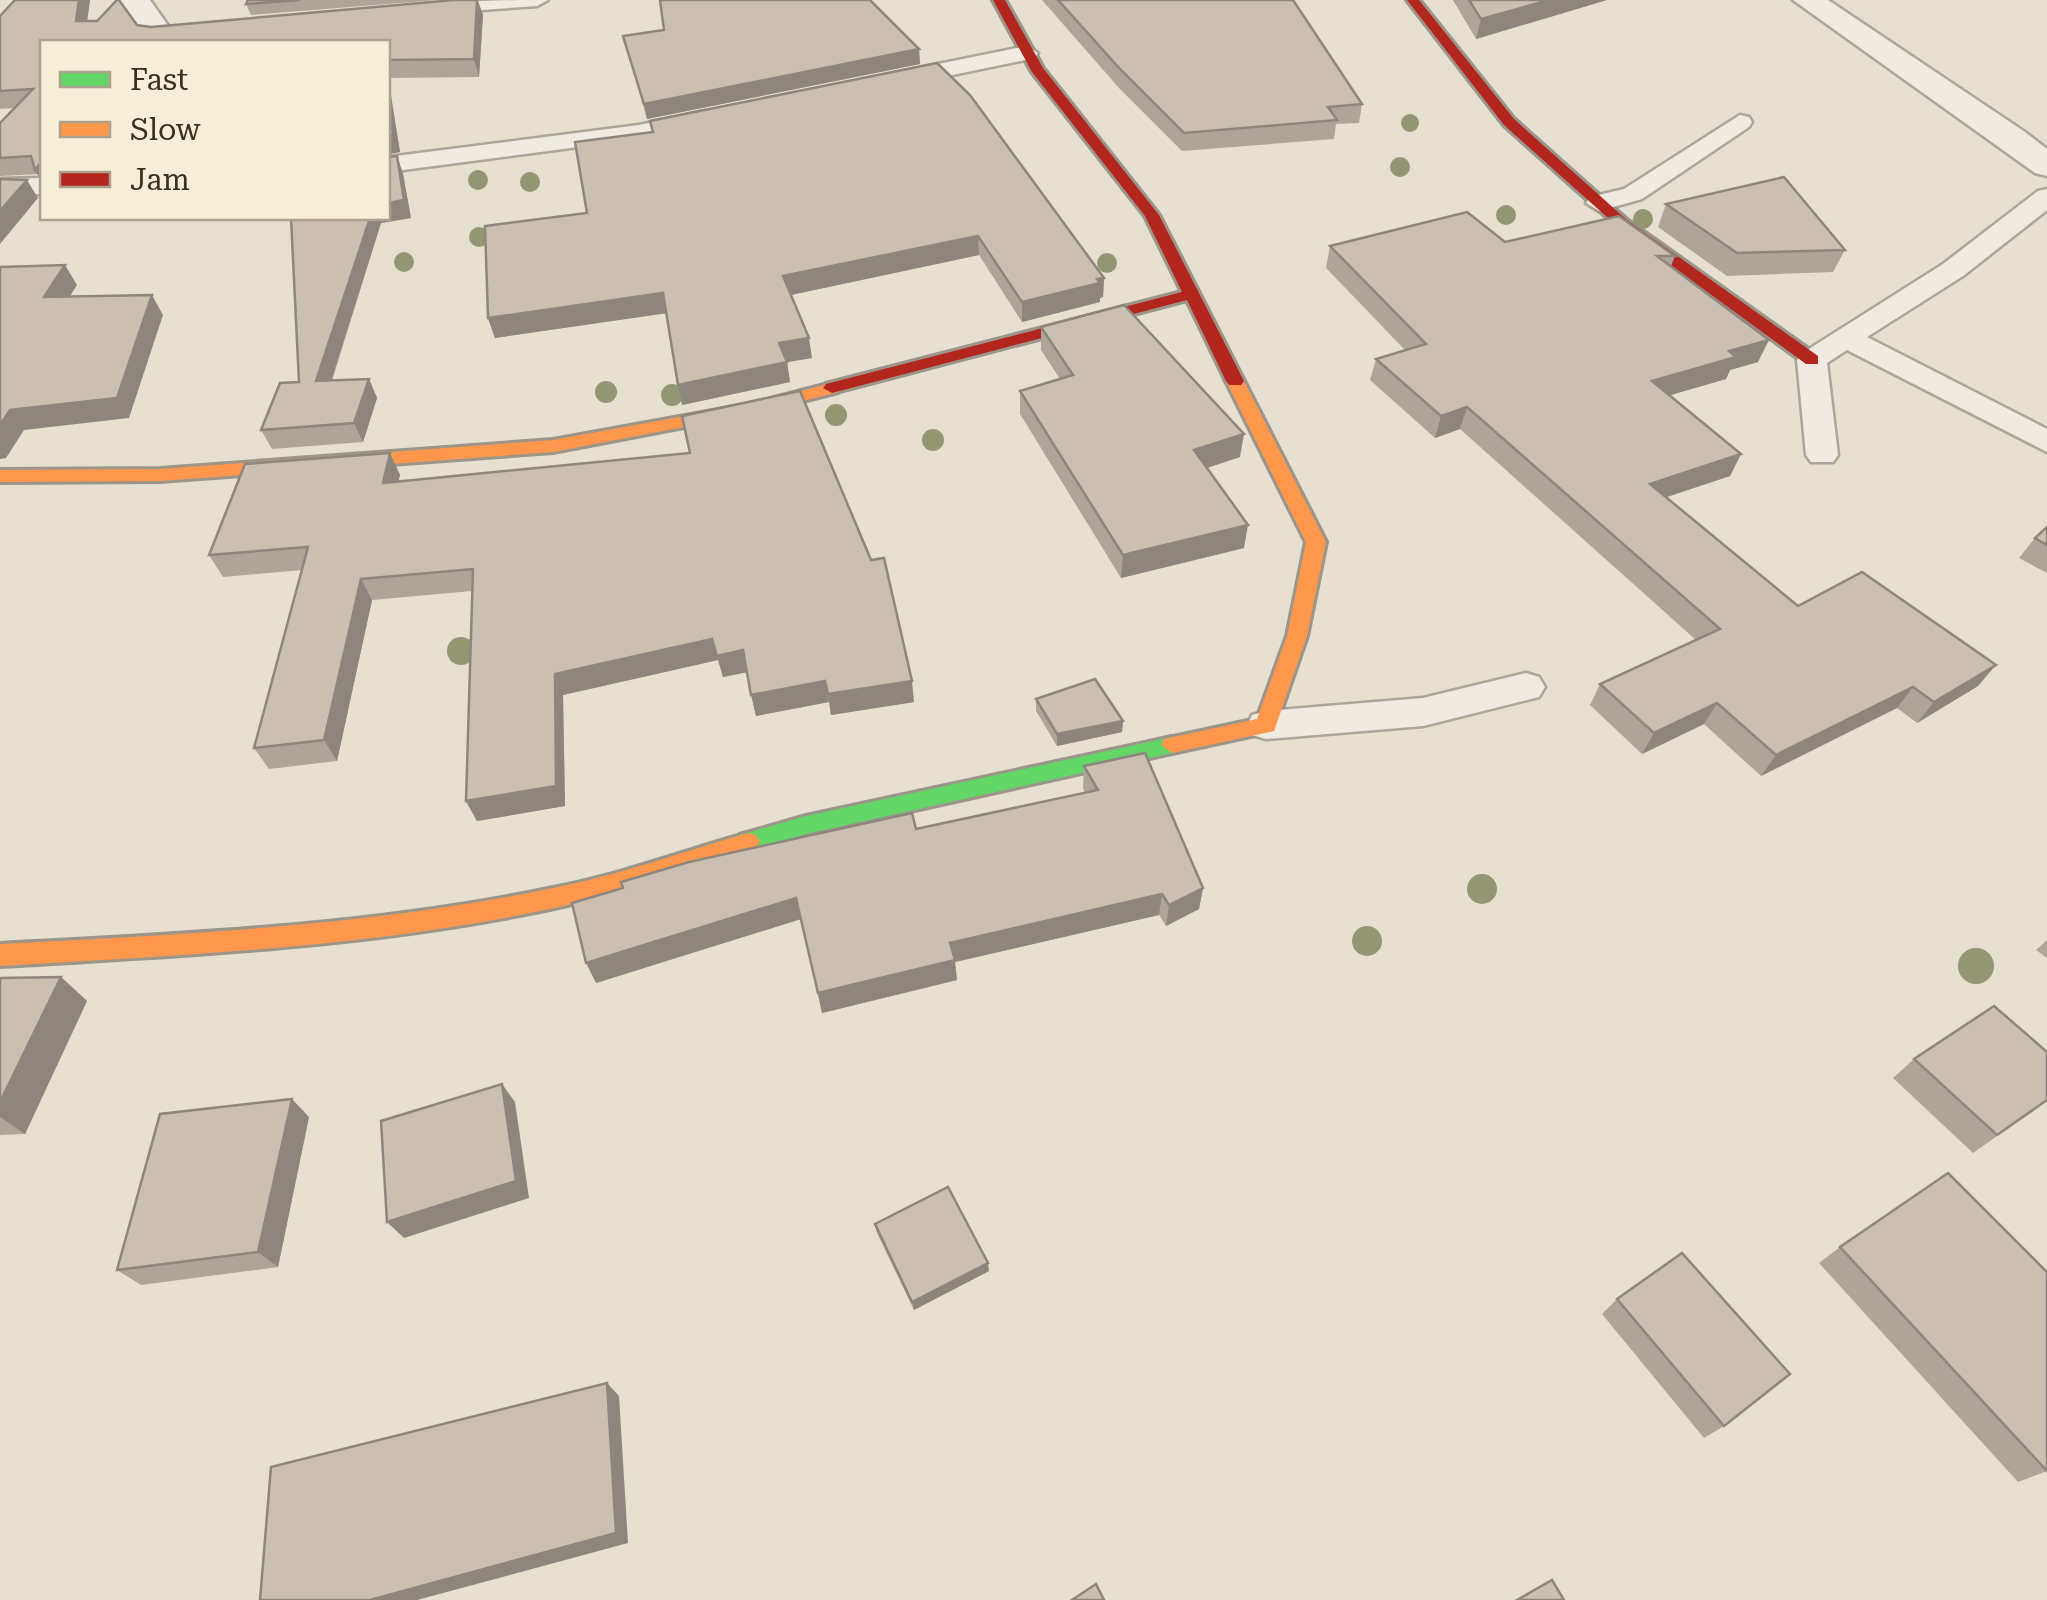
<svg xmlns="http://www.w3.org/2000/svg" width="2047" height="1600" font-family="'Roboto Serif',serif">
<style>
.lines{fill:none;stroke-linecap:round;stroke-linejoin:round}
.lane-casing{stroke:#ada599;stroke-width:5}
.street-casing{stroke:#ada599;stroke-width:5}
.fast-casing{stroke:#9c958a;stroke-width:6}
.slow-casing{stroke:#9c958a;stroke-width:6}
.jam-casing{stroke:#9c958a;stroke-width:6}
.lane{fill:#efebe3;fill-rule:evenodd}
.street{fill:#efebe3;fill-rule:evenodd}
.fast{fill:#63d668;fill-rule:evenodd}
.slow{fill:#ff974d;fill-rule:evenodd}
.jam{fill:#b3261e;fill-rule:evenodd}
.tree{fill:#929673}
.wall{fill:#afa499}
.shaded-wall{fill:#8e867d}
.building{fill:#cbbfb2;stroke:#8e867d;stroke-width:2.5}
</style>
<rect width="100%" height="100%" fill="#e7e0d1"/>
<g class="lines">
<defs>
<g id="lane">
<path d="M548 0 537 6 426 14 415 8C432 0 521 0 548 0Z"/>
<path d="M1027 46 1038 53 1035 58 894 87 882 80 894 73Z"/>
<path d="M705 111 717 118 714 123 639 139 388 172V157L639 125Z"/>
<path d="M1740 115 1749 117 1752 122 1749 127 1642 199 1599 211 1586 203 1590 197 1624 189Z"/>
<path d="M42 178V194L0 195V179Z"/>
<path d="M2047 189V210L1963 276 1867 337 2047 429V452L1847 350 1827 363 1838 455 1833 462H1811L1806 455 1797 360 1801 354 1943 264 2038 191Z"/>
<path d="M1526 673 1539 677 1545 687 1539 697 1423 726 1266 739 1252 735 1247 725 1252 715 1266 711 1423 698Z"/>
</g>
<g id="street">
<path d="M120 0H150L174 34 170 40H148Z"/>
<path d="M1793 0H1828L2025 132 2047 149V176L2035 173Z"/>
</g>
<path id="fast" d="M1172 737 1183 745 1172 753 806 834 748 851 740 849 736 842 740 835 806 816Z"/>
<g id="slow">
<path d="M1235 376 1244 381 1326 542 1307 636 1274 731 1172 753 1161 745 1164 739 1257 719 1287 636 1306 542 1226 381Z"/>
<path d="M832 383 838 384V392L752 414 553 452 160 481 0 482V470L160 469 553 440 751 404Z"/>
<path d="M748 833 756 835 760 842 756 849C692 870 626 892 559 907 376 947 187 955 0 966V944C186 934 375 926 558 887 623 874 685 851 748 833Z"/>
</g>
<g id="jam">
<path d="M993 0H1005L1043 68 1159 215 1244 381 1241 385H1229L1226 381 1187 300 832 393 823 388 826 384 1182 292 1145 216 1032 72Z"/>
<path d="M1407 0H1419L1514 119 1627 220 1818 356V364H1806L1617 226 1504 125Z"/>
</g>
</defs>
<!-- lane casing -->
<use href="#lane" class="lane-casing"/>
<!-- street casing -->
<use href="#street" class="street-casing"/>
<!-- fast casing -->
<use href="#fast" class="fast-casing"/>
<!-- slow casing -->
<use href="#slow" class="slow-casing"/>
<!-- jam casing -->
<use href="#jam" class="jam-casing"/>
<!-- lane -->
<use href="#lane" class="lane"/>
<!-- street -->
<use href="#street" class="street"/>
<!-- fast -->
<use href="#fast" class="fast"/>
<!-- slow -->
<use href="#slow" class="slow"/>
<!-- jam -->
<use href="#jam" class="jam"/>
</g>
<!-- trees -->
<g class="tree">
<circle cx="1410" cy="123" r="9"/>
<circle cx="1400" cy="167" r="10"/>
<circle cx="478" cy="180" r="10"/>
<circle cx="530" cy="182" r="10"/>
<circle cx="1506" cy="215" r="10"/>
<circle cx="1643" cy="219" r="10"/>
<circle cx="479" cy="237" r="10"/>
<circle cx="404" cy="262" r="10"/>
<circle cx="1107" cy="263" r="10"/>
<circle cx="606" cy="392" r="11"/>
<circle cx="672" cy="395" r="11"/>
<circle cx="836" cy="415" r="11"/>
<circle cx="933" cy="440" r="11"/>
<circle cx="461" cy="651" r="14"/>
<circle cx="1482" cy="889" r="15"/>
<circle cx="1367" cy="941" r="15"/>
<circle cx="1976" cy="966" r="18"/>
</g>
<!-- wall -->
<g class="wall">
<path d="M248 0H437L251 15 246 4Z"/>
<path d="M454 0H478L483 15 479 77 388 78 400 152 388 154V42H42L38 174 0 176V123L14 108 0 109V16L87 21 151 27Z"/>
<path d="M1042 0H1293L1362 104 1359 123 1336 124 1334 139 1182 151 1119 88Z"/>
<path d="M1453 0H1607L1476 39Z"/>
<path d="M623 36 919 49 920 64 647 119Z"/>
<path d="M650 121 1104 278 1103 297 1100 298V302L1022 322 979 255 791 295 812 358 787 362 790 382 682 405 678 385 666 313 495 338 488 318 587 213 652 132Z"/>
<path d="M397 156 403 174 411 218 381 223 332 381 369 379 377 398 363 442 272 449 261 430 299 382Z"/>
<path d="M1666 204 1845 250 1833 272 1727 276 1658 227Z"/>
<path d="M1505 242 1675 256 1671 266 1758 362 1730 370 1726 379 1670 395 1741 454 1730 476 1666 497 1798 606 1978 686 1917 723 1897 708 1761 776 1704 724 1642 754 1590 705 1600 684 1696 640 1460 429 1435 438 1370 380 1376 359 1405 350 1326 268 1330 246Z"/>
<path d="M1041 327 1240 457 1207 468 1244 548 1121 578 1020 414V391L1060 379 1041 350Z"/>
<path d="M390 453 400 475 398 481 914 702 831 715 829 702 756 716 747 672 723 677 718 660 563 695 565 806 477 821 466 801 472 591 372 600 337 761 269 769 254 748 302 570 223 577 209 555Z"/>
<path d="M2047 527V573L2019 558 2035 538Z"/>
<path d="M1036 699 1123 721 1122 732 1057 746 1036 711Z"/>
<path d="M1084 766 1203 888 1199 909 1166 926 1159 915 955 962 957 980 822 1013 801 919 596 983 1085 793 1083 788Z"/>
<path d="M2047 940V958L2036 950Z"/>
<path d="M61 977 87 1001 25 1134 0 1135V978Z"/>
<path d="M1914 1059 2047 1101 1973 1153 1893 1078Z"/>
<path d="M309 1117 278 1267 141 1285 117 1270Z"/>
<path d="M875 1224 989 1271 914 1310 877 1233Z"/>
<path d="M1840 1247 2047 1471 2018 1482 1819 1263Z"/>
<path d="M1617 1299 1724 1426 1704 1438 1602 1314Z"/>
</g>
<!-- shaded-wall -->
<g class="shaded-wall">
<path d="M79 0H90L85 38 76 21Z"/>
<path d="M477 0 483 15 479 77 474 59Z"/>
<path d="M1549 0H1607L1476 39 1481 19Z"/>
<path d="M919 49 920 64 647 119 644 104Z"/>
<path d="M388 77 400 152 388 154Z"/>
<path d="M397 156 403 174 411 218 381 223 325 400 316 381 370 218H388V203Z"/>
<path d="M42 161V183L35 170Z"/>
<path d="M27 180 38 198 0 244V211Z"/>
<path d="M978 236 979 255 786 296 783 276Z"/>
<path d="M65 265 77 285 57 317 44 297Z"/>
<path d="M1104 278 1103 297 1100 298V302L1022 322V302Z"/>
<path d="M663 293 668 313 495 338 488 318Z"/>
<path d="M152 295 163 315 129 418 24 430 6 458 0 459V425L10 410Z"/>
<path d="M809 338 812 358 782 363 779 343Z"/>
<path d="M1769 340 1758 362 1730 370 1726 379 1643 403 1652 381 1729 351Z"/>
<path d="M787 362 790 382 682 405 678 385Z"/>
<path d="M369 379 377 398 363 442 354 423Z"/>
<path d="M1467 407 1460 429 1435 438 1441 416Z"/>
<path d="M1244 434 1240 457 1191 473 1194 450Z"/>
<path d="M390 453 400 475 393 505 383 483Z"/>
<path d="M1741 454 1730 476 1640 506 1650 484Z"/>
<path d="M1248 525 1244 548 1121 578 1123 555Z"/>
<path d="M361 579 372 600 337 761 324 740Z"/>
<path d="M712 639 718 660 563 695 565 806 477 821 466 801 555 674Z"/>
<path d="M743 650 748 672 723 677 717 656Z"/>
<path d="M1996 665 1978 686 1917 723 1934 702Z"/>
<path d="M825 681 829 702 756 716 751 695Z"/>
<path d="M912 681 914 702 831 715 828 694Z"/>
<path d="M1913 687 1897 708 1761 776 1776 755Z"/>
<path d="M1717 703 1704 724 1642 754 1654 733Z"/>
<path d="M1123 721 1122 732 1057 746V734Z"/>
<path d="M1203 888 1199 909 1166 926 1169 905Z"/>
<path d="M1162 894 1159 915 955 962 957 980 822 1013 818 993 950 943Z"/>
<path d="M796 898 801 919 596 983 586 963Z"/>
<path d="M61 977 87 1001 25 1134 0 1117V1102Z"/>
<path d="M502 1084 515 1102 529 1198 404 1238 387 1222Z"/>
<path d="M292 1099 309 1117 278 1267 258 1252Z"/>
<path d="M988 1263 989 1271 914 1310 912 1302Z"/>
<path d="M607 1383 619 1396 628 1543 417 1600H370Z"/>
</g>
<!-- building -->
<g class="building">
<path d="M15 0H79L76 21H97L117 0H119L137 25 151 27 454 0H477L474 59 388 60V42H42V161L35 170 31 156 0 158V123L33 89 0 91V16Z"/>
<path d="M248 0H300L246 4Z"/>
<path d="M660 0H870L919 49 644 104 623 36 664 30Z"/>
<path d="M1058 0H1293L1362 104 1328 107 1337 120 1184 133 1120 69Z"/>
<path d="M1469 0H1549L1481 19Z"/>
<path d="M937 63 970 95 1104 278 1097 279 1100 283 1022 302 978 236 783 276 809 338 779 343 787 362 678 385 663 293 488 318 485 226 587 213 575 142 653 132 650 121Z"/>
<path d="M388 98 393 134 388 135Z"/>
<path d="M397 156 404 200 388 203V157Z"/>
<path d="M1784 177 1845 250 1737 253 1666 204Z"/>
<path d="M0 179 27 180 0 211Z"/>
<path d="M1467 212 1505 242 1619 216 1675 256H1657L1769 340 1729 351 1736 357 1652 381 1741 454 1650 484 1798 606 1862 572 1996 665 1934 702 1913 687 1776 755 1717 703 1654 733 1600 684 1720 629 1467 407 1441 416 1376 359 1426 344 1330 246Z"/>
<path d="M291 218H370L316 381 369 379 354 423 261 430 280 383 299 382Z"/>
<path d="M65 265 44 297 152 295 117 398 10 410 0 425V267Z"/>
<path d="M1124 305 1244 434 1194 450 1248 525 1123 555 1020 391 1073 375 1041 327Z"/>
<path d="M800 391 871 560 884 558 912 681 828 694 825 681 751 695 743 650 717 656 712 639 555 674 556 786 466 801 473 569 361 579 324 740 254 748 308 547 209 555 245 464 390 453 383 483 690 453 682 416Z"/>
<path d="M2047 527V545L2035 538Z"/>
<path d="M1095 679 1123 721 1057 734 1036 699Z"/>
<path d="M1145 753 1203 888 1169 905 1162 894 950 943 955 960 818 993 796 898 586 963 572 903 623 888 621 882 689 862 912 813 916 829 1098 790 1084 766Z"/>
<path d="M61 977 0 1102V978Z"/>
<path d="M1994 1006 2047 1052V1100L1997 1135 1914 1059Z"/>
<path d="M502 1084 516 1181 387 1222 381 1121Z"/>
<path d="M292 1099 258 1252 117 1270 160 1114Z"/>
<path d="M1948 1173 2047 1272V1471L1840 1247Z"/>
<path d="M948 1187 988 1263 912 1302 875 1224Z"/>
<path d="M1682 1253 1790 1374 1724 1426 1617 1299Z"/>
<path d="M607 1383 616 1533 370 1600H260L271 1467Z"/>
<path d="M1552 1580 1564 1600H1517Z"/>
<path d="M1096 1584 1104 1600H1072Z"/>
</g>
<!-- legend -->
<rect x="40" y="40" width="350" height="180" fill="#f7eed8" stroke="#ada18e" stroke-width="2.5"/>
<rect x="60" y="72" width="50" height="15" fill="#63d668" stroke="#ada18e" stroke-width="2.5"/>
<text x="130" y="90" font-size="30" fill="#3d2e20">Fast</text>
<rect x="60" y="122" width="50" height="15" fill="#ff974d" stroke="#ada18e" stroke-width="2.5"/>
<text x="130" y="140" font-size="30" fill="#3d2e20">Slow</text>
<rect x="60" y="172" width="50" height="15" fill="#b3261e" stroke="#ada18e" stroke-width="2.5"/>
<text x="130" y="190" font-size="30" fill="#3d2e20">Jam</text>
</svg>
